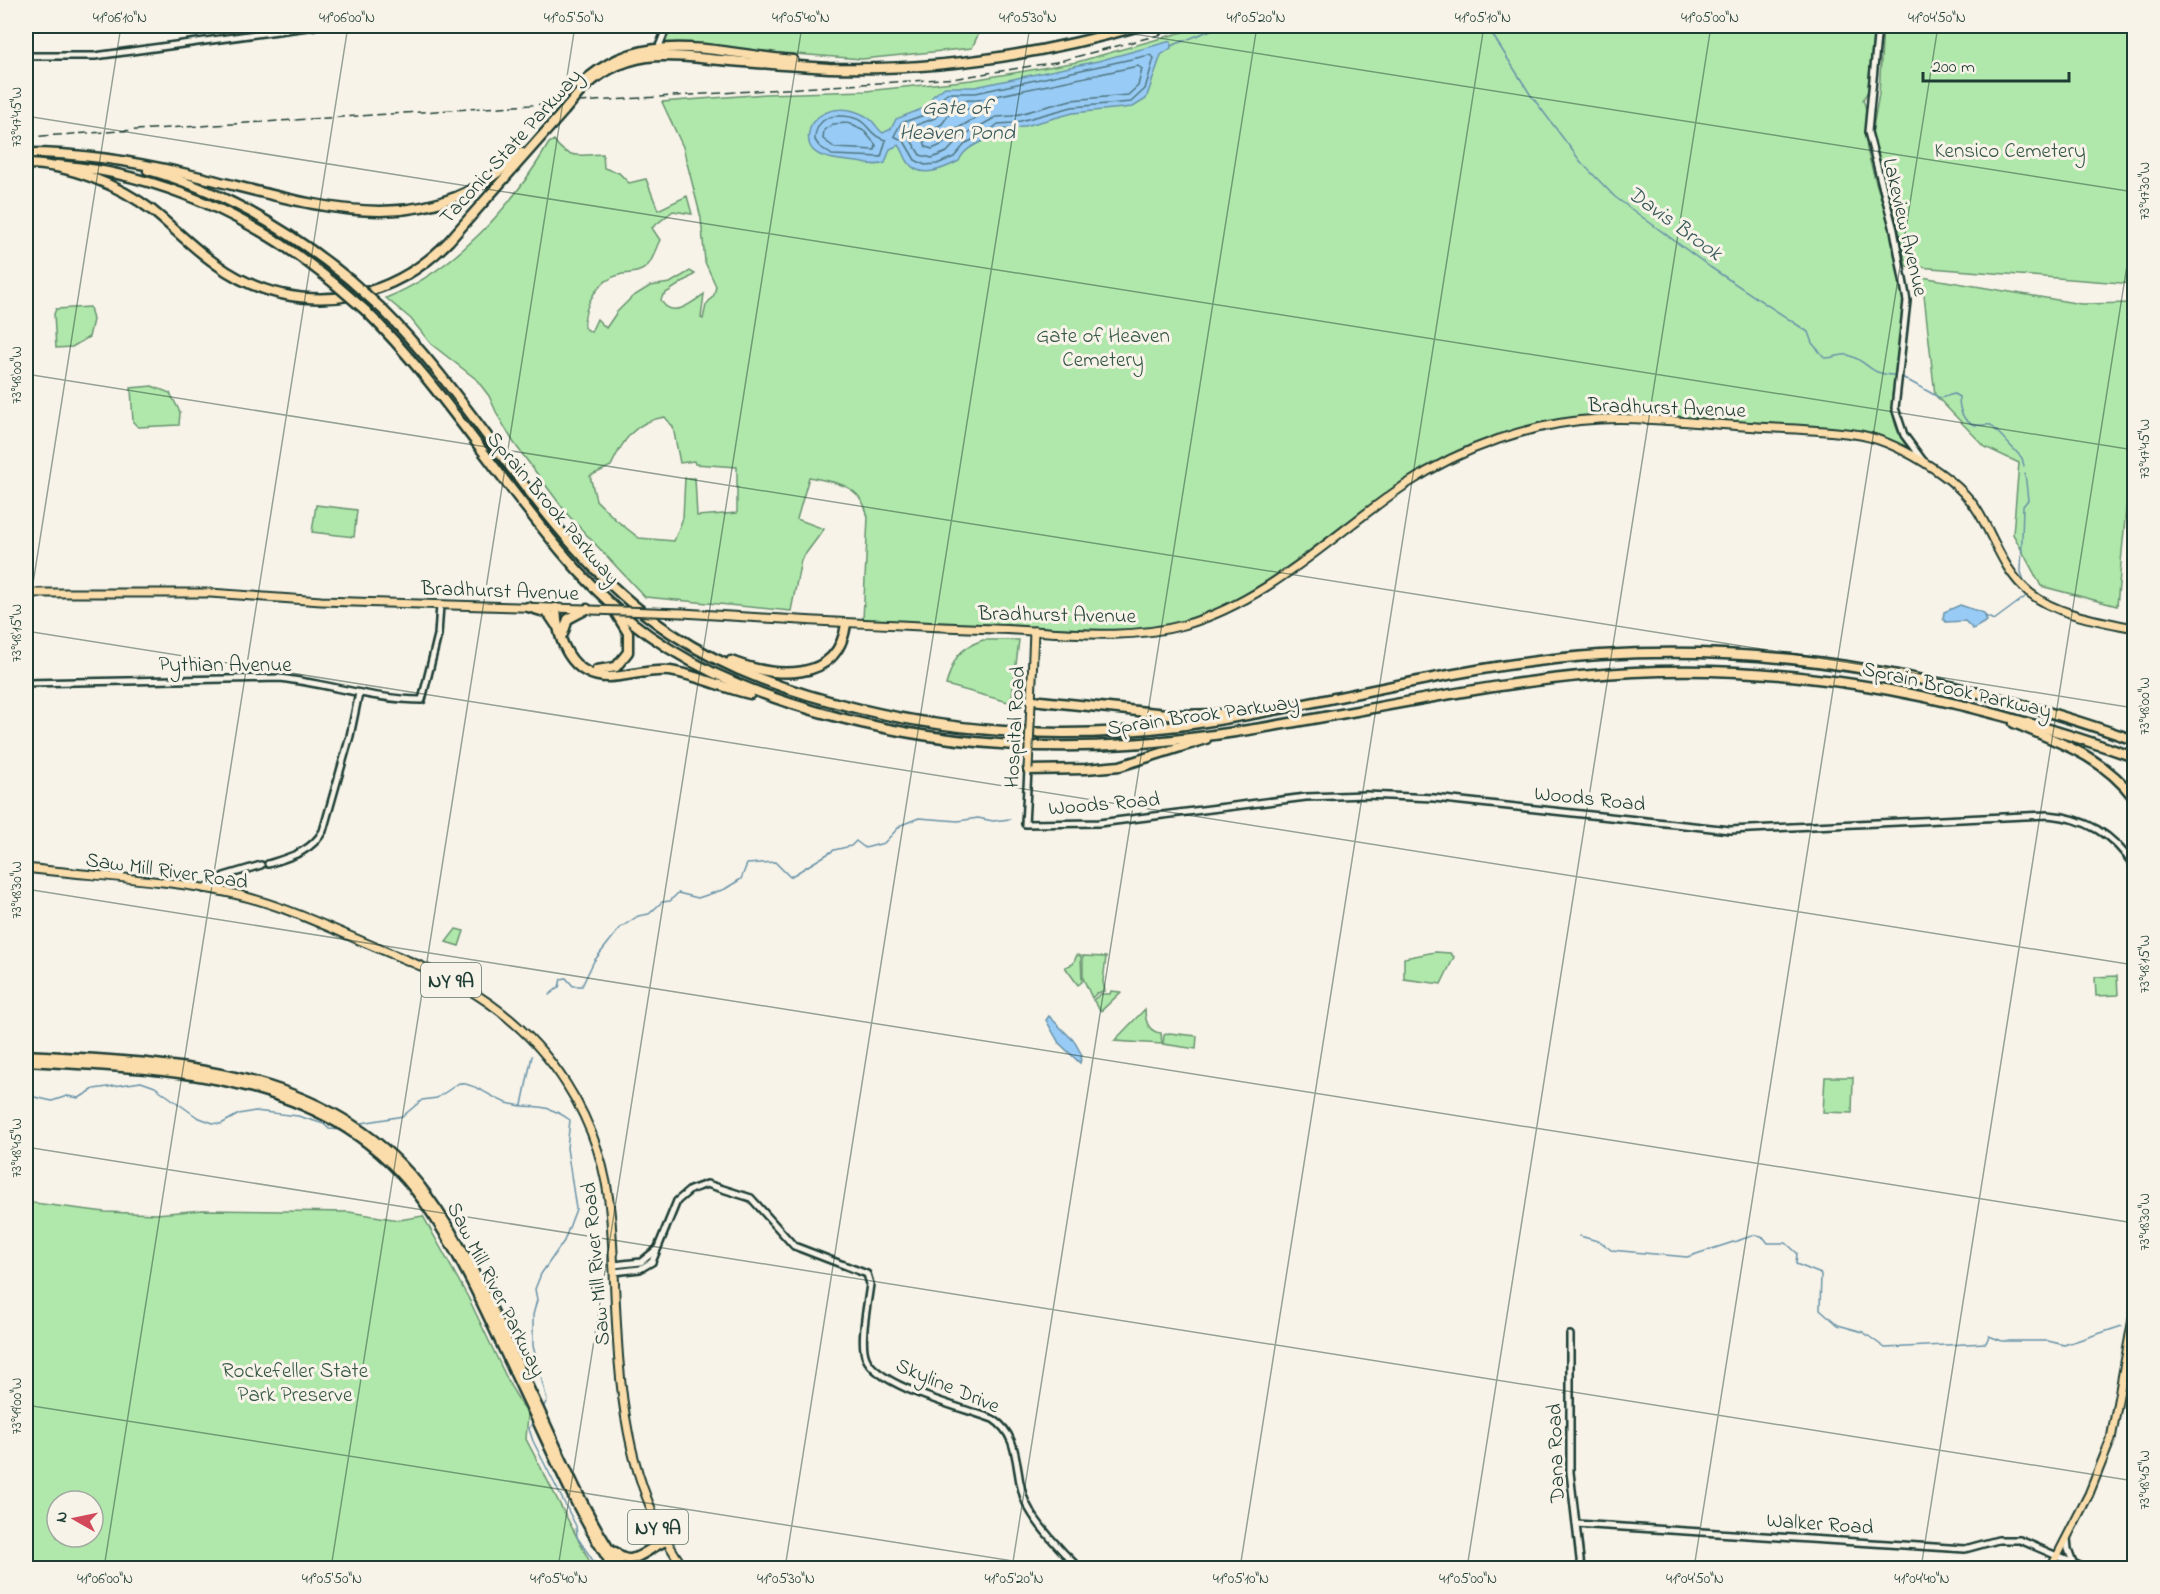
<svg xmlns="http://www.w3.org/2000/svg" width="2160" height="1594" font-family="'Indie Flower',sans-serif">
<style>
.green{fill:#b0e8ab;stroke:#689270;stroke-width:1.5;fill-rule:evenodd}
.water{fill:#98cbf5;stroke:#6892a8;stroke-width:1.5}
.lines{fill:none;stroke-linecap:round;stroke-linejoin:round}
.shore{stroke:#4f7681;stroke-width:1.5}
.stream{stroke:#6892a8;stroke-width:1.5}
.minor-casing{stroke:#1f3d34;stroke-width:10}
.major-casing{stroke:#1f3d34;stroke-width:11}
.highway-casing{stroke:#1f3d34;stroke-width:13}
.minor{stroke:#f7f3e8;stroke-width:5}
.major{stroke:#fbddab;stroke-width:7}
.highway{stroke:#fbddab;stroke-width:8}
.rail{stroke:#1f3d34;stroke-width:1.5;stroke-dasharray:9 4.5;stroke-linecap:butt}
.major-bridge-casing{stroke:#1f3d34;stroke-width:11;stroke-linecap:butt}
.highway-bridge-casing{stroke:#1f3d34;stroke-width:13;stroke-linecap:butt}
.major-bridge{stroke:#fbddab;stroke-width:7}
.highway-bridge{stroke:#fbddab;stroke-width:8}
.ticks{fill:none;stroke:#1f3d34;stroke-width:1.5;stroke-opacity:0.45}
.labels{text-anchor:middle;stroke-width:6;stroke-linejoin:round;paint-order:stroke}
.shield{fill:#f7f3e8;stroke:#60746a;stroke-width:1.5}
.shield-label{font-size:20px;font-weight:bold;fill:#1f3d34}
.street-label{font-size:21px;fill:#1f3d34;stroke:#f7f3e8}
.park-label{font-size:21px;fill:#355746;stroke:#f7f3e8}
.water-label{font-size:22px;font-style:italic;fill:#37595b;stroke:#f7f3e8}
.neatline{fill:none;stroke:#1f3d34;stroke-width:2}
.ticks-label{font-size:15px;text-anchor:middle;fill:#1f3d34}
</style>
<rect width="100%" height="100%" fill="#f7f3e8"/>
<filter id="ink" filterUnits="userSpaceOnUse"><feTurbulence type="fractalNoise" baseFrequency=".0167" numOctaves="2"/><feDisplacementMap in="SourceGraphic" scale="12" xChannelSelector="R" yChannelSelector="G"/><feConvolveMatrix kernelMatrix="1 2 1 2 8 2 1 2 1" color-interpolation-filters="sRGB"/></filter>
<g filter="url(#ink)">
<!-- green -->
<g class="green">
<path d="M672 26H982L972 48 862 59 664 44Z"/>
<path d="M1204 26H1874L1868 91 1863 100C1870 114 1864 133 1867 149 1878 200 1908 263 1905 315 1902 356 1873 418 1913 451L1912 453 1885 437 1849 430 1622 415 1561 419 1512 431 1468 447 1416 473 1280 573 1222 608 1167 626 1128 631 863 620 868 517C861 485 839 483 809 477L797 519 824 529 801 560 791 611 645 597 568 515 514 443 498 416 489 396 476 379 431 344 411 319 386 298C455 270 512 207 549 143L554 140C566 160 583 155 603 154L604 168 619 173 629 183 646 179 658 210 687 196 692 214 673 211 652 228 660 240C656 247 653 260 648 265 641 273 631 273 622 274 597 280 584 304 584 327L591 332 597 319 606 328 617 312 632 297 650 286 670 283 690 271 695 274 663 295 661 300C671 320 692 303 704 294L701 318 703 319 706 305 714 295 716 286 705 262 701 218 683 147 662 102 766 94 866 91 972 80 1077 62ZM665 417 673 427 680 463 694 461 695 464 737 467V513L697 516 695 478H685L683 518 674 541 639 538 616 520 596 500 590 476 611 466C623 440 635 421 665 417Z"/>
<path d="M1883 26H2134V284L1906 266 1896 215 1872 133 1879 94Z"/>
<path d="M1922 277 2081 304 2134 303V478L2128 487 2117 606 2041 586 2013 534 2019 463 1985 447 1935 395Z"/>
<path d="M90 307 93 320 89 337 72 347 56 348 54 314 56 309Z"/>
<path d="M152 386 170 393 180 412 179 425 138 427 133 422 131 388Z"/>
<path d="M316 505 357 510 354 537 312 532Z"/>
<path d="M983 640H1019L1012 697 1008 702 946 685C953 660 957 649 983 640Z"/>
<path d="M456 929 464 931 459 946 446 942Z"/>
<path d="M1435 952 1450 953 1454 957 1441 984 1404 979V958Z"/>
<path d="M1077 955 1081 956 1082 982 1078 985 1065 967 1073 964Z"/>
<path d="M1083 956 1106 957 1103 982 1105 991 1097 993 1092 998 1083 978Z"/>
<path d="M2117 976 2118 995 2096 996 2095 977Z"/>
<path d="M1111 991 1121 992 1101 1011 1093 1000 1101 994H1110Z"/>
<path d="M1145 1009C1145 1021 1148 1032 1161 1033L1162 1044 1114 1041Z"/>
<path d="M1169 1033 1197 1036 1196 1049 1163 1044 1164 1035Z"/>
<path d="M1825 1077H1853L1852 1113 1823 1112Z"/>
<path d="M26 1202 105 1212 156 1214 203 1210 349 1212 399 1220 423 1216 469 1299 511 1387 528 1415 526 1439 593 1568H26ZM57 1501H93V1537H57Z"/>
</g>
<!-- water -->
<g class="water">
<path d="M1171 41V48L1161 55 1146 99 1133 107 1073 113 1014 129H1000L992 136 995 139 991 142 987 139C975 145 964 149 959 161 943 169 920 180 908 162 904 156 903 150 899 145L890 149 885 163C876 167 866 163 857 162 832 159 797 159 812 123 827 105 852 106 870 119 876 124 878 130 883 133L891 129 896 119 927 107 933 96 945 87H975L1098 61Z"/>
<path d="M1960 605 1984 613 1987 621 1973 629 1965 621 1946 622 1943 619 1944 612Z"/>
<path d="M1049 1016 1074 1041 1082 1055 1080 1063 1059 1043 1046 1020Z"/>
</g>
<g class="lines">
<!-- shore -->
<g class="shore">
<path d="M1150 55 1154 58 1145 89 1131 102 1072 107 1013 123 998 124 987 133 966 143 954 157 937 164 925 165 915 160 904 141 894 136 901 123 930 113 947 93H976Z"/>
<path d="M1138 66 1142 69 1138 86 1128 95 1071 100 1012 116 996 117 961 137 947 152 932 158 920 155 906 132 909 128 935 118 949 101 977 100Z"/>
<path d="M982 108 985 110 984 113 955 130 941 145 932 149 926 147 922 135 942 124 952 110Z"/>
<path d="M836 116C871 114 865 136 886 140L881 157 832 155 819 146 815 140C815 126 823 117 836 116Z"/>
<path d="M848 123 864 131 876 145 875 150 835 148 823 139 824 130 833 124Z"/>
</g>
<!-- stream -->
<g class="stream">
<path d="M1487 26 1530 94 1581 162 1615 197 1710 267 1808 332 1812 343 1825 358C1833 359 1841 353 1848 355 1870 362 1867 374 1894 375"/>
<path d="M1171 46 1221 26"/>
<path d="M1902 377 1940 398 1954 394 1959 397C1959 408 1962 423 1976 425 1981 426 1985 424 1991 425L2022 458 2024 466"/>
<path d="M2025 583 2021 572 2023 506 2028 500 2025 473"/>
<path d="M1985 616 1994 620 2025 597"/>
<path d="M549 995 559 987 561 979 566 978 573 986H582L594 961 620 928 638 916 649 914 662 902 670 901 678 893 698 898 725 889 741 879 747 864 775 862 790 877 834 850 851 846 856 841 865 848 884 843 901 825 919 818 958 821 978 818 993 821 1010 819"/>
<path d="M26 1095 52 1101 67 1096 79 1098 94 1089 141 1082 155 1087 197 1117 213 1123 221 1124 239 1114 255 1111 298 1116 324 1124 329 1129 344 1130"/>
<path d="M522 1105 532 1056"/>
<path d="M356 1124 403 1116 422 1100 437 1098 459 1083C477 1084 491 1098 507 1103 536 1111 541 1100 570 1120L567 1148 576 1209 564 1241 541 1274 535 1289 537 1300 533 1315V1346L547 1400 543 1408"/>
<path d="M1580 1236 1601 1242 1611 1250 1687 1257 1755 1235 1764 1238 1768 1243H1786L1797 1253 1796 1264 1821 1274 1820 1309 1838 1325 1863 1332 1885 1348 1986 1343 1989 1336 2002 1341H2048L2064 1345 2122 1326"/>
<path d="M533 1421 529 1429 533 1441 576 1526 577 1537 598 1568"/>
</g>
<defs>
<g id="minor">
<path d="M1878 26 1868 132 1894 230 1907 301 1895 408 1904 435 1924 462"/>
<path d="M658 49 667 26"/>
<path d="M26 56H95L315 26"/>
<path d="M26 683 279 678C327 683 373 700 422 700L438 635 440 605"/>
<path d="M1028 770 1025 824 1099 823 1306 797 1366 795 1434 798 1730 830 2048 815C2086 818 2113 834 2134 866"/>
<path d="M268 864C290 857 311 852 323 831L350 736 359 693"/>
<path d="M204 889 224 876 261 865"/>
<path d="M614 1265 641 1262 657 1249"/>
<path d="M614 1272 640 1269 652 1262 677 1201 690 1190 707 1184 751 1198 794 1246 867 1274 870 1284C868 1302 859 1342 866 1358 878 1387 964 1408 993 1419 1023 1438 1013 1475 1026 1503 1036 1524 1062 1552 1079 1568"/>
<path d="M1570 1335V1472L1581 1568"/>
<path d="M1576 1524 1965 1549 1998 1540H2020L2085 1568"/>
<path d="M2067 1538 2068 1549 2074 1565"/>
</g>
<g id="major">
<path d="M26 593H210L321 601 586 609"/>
<path d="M683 613C787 620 890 625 994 629 1058 631 1122 642 1184 625 1269 601 1334 533 1405 485 1461 448 1533 422 1600 419 1647 417 1695 423 1743 426 1780 429 1817 429 1854 434 1894 439 1959 478 1979 513 1995 540 2004 572 2030 593 2057 615 2100 621 2134 628"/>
<path d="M1031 703 1034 631"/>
<path d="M26 868C93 876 163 879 230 893 277 903 321 924 366 943 398 957 432 969 462 986 549 1035 604 1121 611 1220 620 1342 610 1464 684 1568"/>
<path d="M2051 1568 2089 1494 2111 1439 2134 1313"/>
</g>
<g id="highway">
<path d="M580 92C598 73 621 61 647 57 671 54 696 58 720 60 756 63 793 66 829 68 934 71 1039 55 1140 26"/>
<path d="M572 94C633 23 712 53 793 60"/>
<path d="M26 153C82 153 133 161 187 174 303 200 424 252 521 152"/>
<path d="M26 164C68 164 119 185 153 211 174 228 193 248 216 264 255 293 306 305 355 295 391 287 423 268 449 241L564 111"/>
<path d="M57 165C160 173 256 218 335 284"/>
<path d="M148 170C222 191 291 231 350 280"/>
<path d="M381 308C484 410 548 551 671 633 728 671 793 693 860 709 964 734 1072 739 1178 726 1320 707 1457 664 1600 655 1787 643 1959 679 2134 740"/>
<path d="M365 310C423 367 470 436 520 500 558 549 598 599 649 635 705 675 770 699 837 717 932 742 1030 751 1129 744 1299 732 1464 680 1634 672 1807 663 1973 700 2134 757"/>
<path d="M528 607 548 613 556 625"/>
<path d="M556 608C557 640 571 677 609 677 630 676 649 669 670 671 697 675 723 688 750 694"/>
<path d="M563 634 568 619 587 609"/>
<path d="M731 661C773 677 838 685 846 624"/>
<path d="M597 670 616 667 628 652V633L614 610"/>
<path d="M1031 700 1176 715 1220 714"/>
<path d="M2014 723C2059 742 2104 757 2134 798"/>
<path d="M1028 770 1086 769 1120 766 1206 739"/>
<path d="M26 1055C171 1063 332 1066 426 1194 471 1255 500 1327 532 1395 560 1453 584 1516 622 1568"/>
<path d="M26 1061C171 1069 332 1072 424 1202 467 1262 495 1333 527 1399 554 1456 579 1516 614 1568"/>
<path d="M615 1552C632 1571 648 1546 667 1541"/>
</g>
</defs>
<!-- minor casing -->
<use href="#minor" class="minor-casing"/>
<!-- major casing -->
<use href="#major" class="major-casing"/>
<!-- highway casing -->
<use href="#highway" class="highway-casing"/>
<!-- minor -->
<use href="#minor" class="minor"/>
<!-- major -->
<use href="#major" class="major"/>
<!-- highway -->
<use href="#highway" class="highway"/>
<!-- rail -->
<path class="rail" d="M26 137 958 78 1056 62 1193 26"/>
<defs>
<g id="major-bridge">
<path d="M591 610 683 613"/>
<path d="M1028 769 1031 703"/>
</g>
<g id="highway-bridge">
<path d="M564 111 580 92"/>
<path d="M350 280 381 308"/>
<path d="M335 284 365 310"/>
</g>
</defs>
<!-- major-bridge casing -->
<use href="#major-bridge" class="major-bridge-casing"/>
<!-- highway-bridge casing -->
<use href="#highway-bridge" class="highway-bridge-casing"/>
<!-- major-bridge -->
<use href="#major-bridge" class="major-bridge"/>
<!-- highway-bridge -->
<use href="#highway-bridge" class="highway-bridge"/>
</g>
</g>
<!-- ticks -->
<path class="ticks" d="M1083 26 2134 192M26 116 2134 450M26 374 2134 708M26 628 121 26M26 631 2134 965M26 889 2134 1223M26 1147 2134 1481M26 1405 1058 1568M104 1568 348 26M331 1568 575 26M558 1568 802 26M785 1568 1030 26M1012 1568 1257 26M1240 1568 1484 26M1467 1568 1711 26M1694 1568 1938 26M1921 1568 2134 221"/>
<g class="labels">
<!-- shield labels -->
<g class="shield">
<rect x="421" y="963" width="60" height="34" rx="4.5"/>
<rect x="628" y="1510" width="60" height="34" rx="4.5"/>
</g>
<g class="shield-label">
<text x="451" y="987">NY 9A</text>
<text x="658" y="1534">NY 9A</text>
</g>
<!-- street labels -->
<g class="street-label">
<text transform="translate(510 146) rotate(-48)" y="7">Taconic State Parkway</text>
<text transform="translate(1906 227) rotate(77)" y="7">Lakeview Avenue</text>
<text transform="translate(1667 407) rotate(2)" y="7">Bradhurst Avenue</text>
<text transform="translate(554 508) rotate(50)" y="7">Sprain Brook Parkway</text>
<text transform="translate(500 590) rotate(2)" y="7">Bradhurst Avenue</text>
<text transform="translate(1057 614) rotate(1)" y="7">Bradhurst Avenue</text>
<text x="225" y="671">Pythian Avenue</text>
<text transform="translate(1957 689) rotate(13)" y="7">Sprain Brook Parkway</text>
<text transform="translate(1203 714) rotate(-8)" y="7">Sprain Brook Parkway</text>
<text transform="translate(1014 727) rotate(-87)" y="7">Hospital Road</text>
<text transform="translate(1590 798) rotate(6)" y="7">Woods Road</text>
<text transform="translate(1104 803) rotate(-5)" y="7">Woods Road</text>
<text transform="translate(167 870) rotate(8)" y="7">Saw Mill River Road</text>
<text transform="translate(595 1264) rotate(-95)" y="7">Saw Mill River Road</text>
<text transform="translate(497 1289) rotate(63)" y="7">Saw Mill River Parkway</text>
<text transform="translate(948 1385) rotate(23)" y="7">Skyline Drive</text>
<text transform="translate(1555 1453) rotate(-92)" y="7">Dana Road</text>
<text transform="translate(1820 1523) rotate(4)" y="7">Walker Road</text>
</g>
<!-- park labels -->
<g class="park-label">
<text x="2010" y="157">Kensico Cemetery</text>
<text x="1103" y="342">Gate of Heaven<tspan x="1103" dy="24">Cemetery</tspan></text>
<text x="295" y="1377">Rockefeller State<tspan x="295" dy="24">Park Preserve</tspan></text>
</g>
<!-- water labels -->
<g class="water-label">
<text x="957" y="114">Gate of<tspan x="957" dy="25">Heaven Pond</tspan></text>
<text transform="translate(1676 222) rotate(36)" y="8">Davis Brook</text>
</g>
</g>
<!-- margin -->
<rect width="2160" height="1594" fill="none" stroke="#f7f3e8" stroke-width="66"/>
<!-- north arrow -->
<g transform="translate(75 1519) rotate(279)"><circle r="28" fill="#f7f3e8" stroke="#a1aaa0" stroke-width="1.5"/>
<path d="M0-4.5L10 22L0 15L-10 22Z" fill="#d1495b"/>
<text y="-9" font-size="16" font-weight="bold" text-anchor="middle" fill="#1f3d34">N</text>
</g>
<!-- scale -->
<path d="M1923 72v9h146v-9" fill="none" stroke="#1f3d34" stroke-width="3"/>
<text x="1932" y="72" font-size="18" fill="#1f3d34" stroke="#f7f3e8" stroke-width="4.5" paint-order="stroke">200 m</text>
<rect x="33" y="33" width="2094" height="1528" class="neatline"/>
<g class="ticks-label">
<text x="120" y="22">41°06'10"N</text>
<text x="347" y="22">41°06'00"N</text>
<text x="574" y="22">41°05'50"N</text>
<text x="801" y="22">41°05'40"N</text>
<text x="1028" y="22">41°05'30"N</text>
<text x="1256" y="22">41°05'20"N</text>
<text x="1483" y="22">41°05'10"N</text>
<text x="1710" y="22">41°05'00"N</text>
<text x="1937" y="22">41°04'50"N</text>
<text transform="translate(16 117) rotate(-90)" y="5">73°47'45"W</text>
<text transform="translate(2144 191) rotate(-90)" y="5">73°47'30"W</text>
<text transform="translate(16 375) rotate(-90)" y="5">73°48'00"W</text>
<text transform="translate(2144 449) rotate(-90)" y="5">73°47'45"W</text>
<text transform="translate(16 633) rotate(-90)" y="5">73°48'15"W</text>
<text transform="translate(2144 706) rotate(-90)" y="5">73°48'00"W</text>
<text transform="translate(16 890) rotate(-90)" y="5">73°48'30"W</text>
<text transform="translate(2144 964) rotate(-90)" y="5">73°48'15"W</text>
<text transform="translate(16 1148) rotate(-90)" y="5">73°48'45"W</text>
<text transform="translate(2144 1222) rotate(-90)" y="5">73°48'30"W</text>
<text transform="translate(16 1406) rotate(-90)" y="5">73°49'00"W</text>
<text transform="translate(2144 1480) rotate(-90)" y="5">73°48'45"W</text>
<text x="105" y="1583">41°06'00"N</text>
<text x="332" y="1583">41°05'50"N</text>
<text x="559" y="1583">41°05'40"N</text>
<text x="786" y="1583">41°05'30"N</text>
<text x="1014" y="1583">41°05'20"N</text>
<text x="1241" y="1583">41°05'10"N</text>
<text x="1468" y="1583">41°05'00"N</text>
<text x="1695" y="1583">41°04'50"N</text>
<text x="1922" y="1583">41°04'40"N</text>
</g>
</svg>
